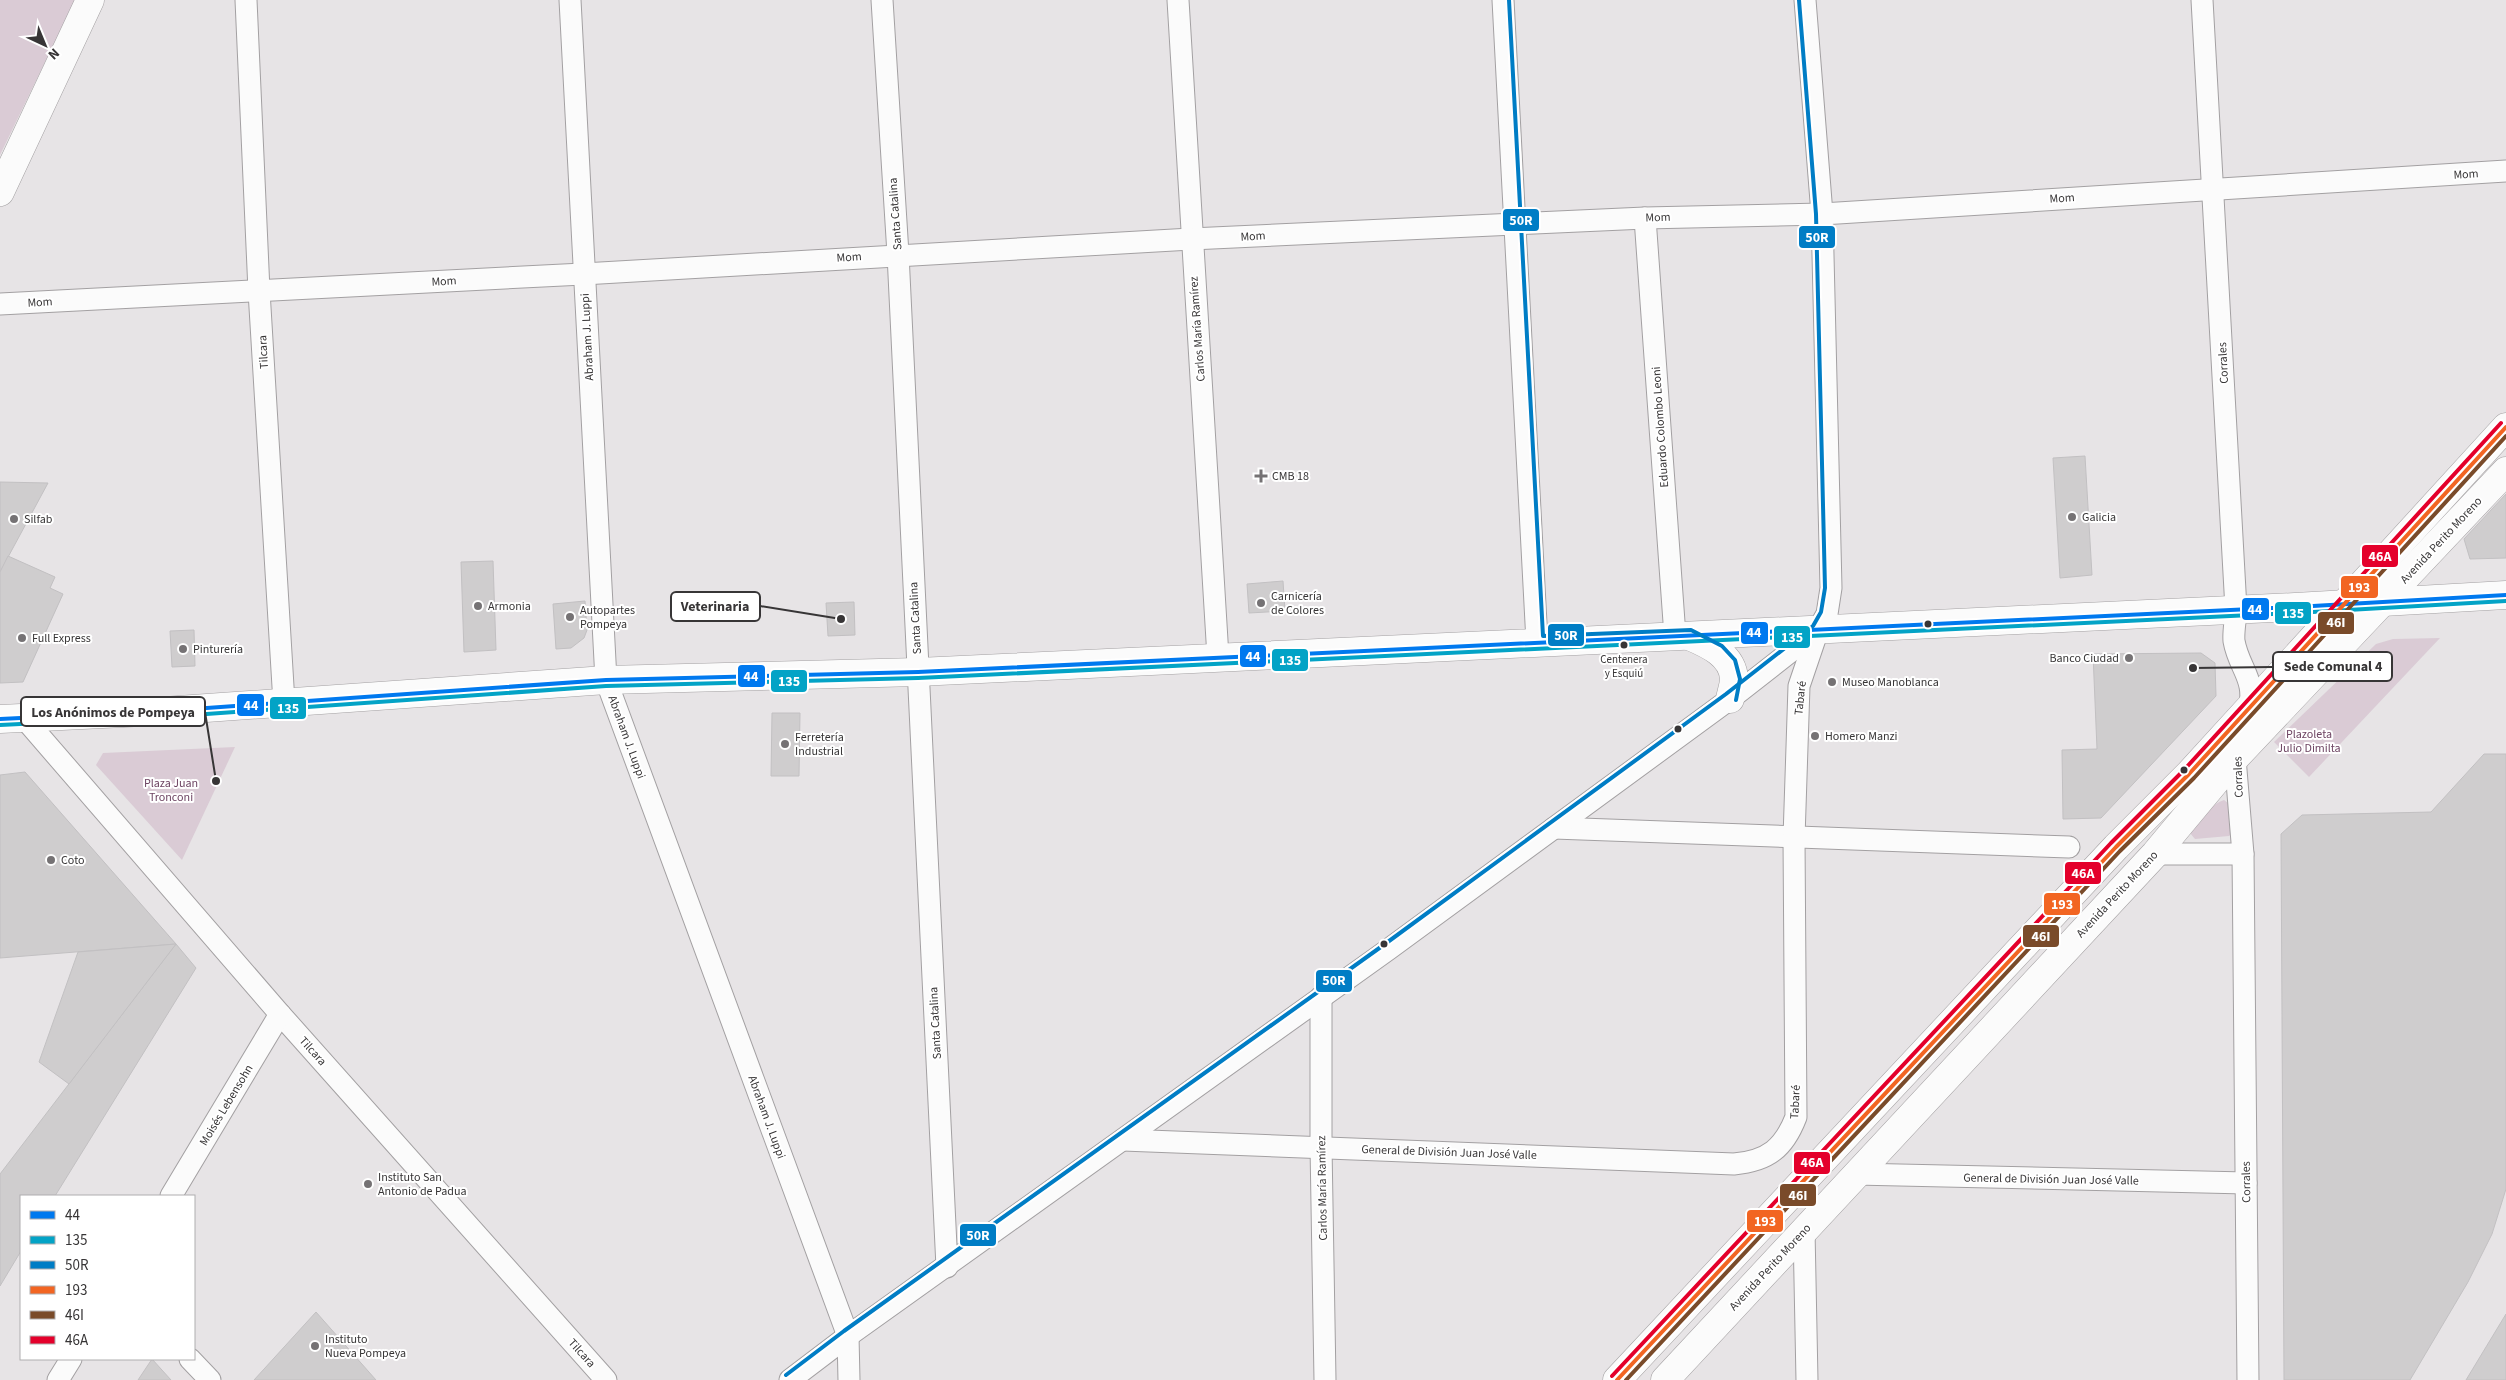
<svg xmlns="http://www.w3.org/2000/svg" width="2506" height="1380" font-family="'Source Sans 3',sans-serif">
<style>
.green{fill:#dacbd5}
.building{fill:#cfcdce;stroke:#c2c0c2}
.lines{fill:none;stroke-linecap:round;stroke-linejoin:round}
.minor-casing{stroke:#a3a0a2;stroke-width:23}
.major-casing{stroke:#a3a0a2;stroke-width:29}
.minor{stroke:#fbfbfb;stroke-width:21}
.major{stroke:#fbfbfb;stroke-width:28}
.bus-1-casing{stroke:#fff;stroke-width:8}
.bus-2-casing{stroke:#fff;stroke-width:8}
.bus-3-casing{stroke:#fff;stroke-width:8}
.bus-4-casing{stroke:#fff;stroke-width:8}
.bus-5-casing{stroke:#fff;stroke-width:8}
.bus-6-casing{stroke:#fff;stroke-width:8}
.bus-1{stroke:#0079ef;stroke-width:4}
.bus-2{stroke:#03a3c6;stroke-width:4}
.bus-3{stroke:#007dc5;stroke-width:4}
.bus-4{stroke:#f26522;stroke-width:4}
.bus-5{stroke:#7a4b2a;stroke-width:4}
.bus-6{stroke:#e4002b;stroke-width:4}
.poi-dot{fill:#757274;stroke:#fff;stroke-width:2}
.bus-dot{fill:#373536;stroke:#fff;stroke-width:2}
.labels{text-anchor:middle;stroke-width:4;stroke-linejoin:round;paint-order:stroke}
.bus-label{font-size:11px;fill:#373536;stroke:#fff}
.street-label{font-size:12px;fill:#373536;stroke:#fff}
.poi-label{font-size:12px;fill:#373536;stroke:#fff;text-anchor:start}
.park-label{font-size:12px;fill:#6e4563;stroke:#fff}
.leader{fill:none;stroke:#373536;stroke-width:2}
.callout-dot{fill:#373536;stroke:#fff;stroke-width:2}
.callout{fill:#fff;stroke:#373536;stroke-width:2}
.callout-label{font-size:14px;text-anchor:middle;font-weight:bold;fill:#373536}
.line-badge{stroke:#fff;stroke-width:2}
.badge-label{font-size:14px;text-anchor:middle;font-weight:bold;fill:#fff}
</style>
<rect width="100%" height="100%" fill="#e7e4e6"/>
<!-- green -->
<g class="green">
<path d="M0 0H75L0 155Z"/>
<path d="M2440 638 2309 777 2274 742 2376 644 2393 639Z"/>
<path d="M235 747 182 860 96 765 103 753Z"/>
<path d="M2224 800 2233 807 2234 831 2229 836 2195 839 2190 833C2197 822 2211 804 2224 800Z"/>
</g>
<!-- building -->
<g class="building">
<path d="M2085 456 2092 575 2060 578 2053 458Z"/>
<path d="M0 482 48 483 0 572Z"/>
<path d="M2506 494V558L2470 559 2464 539Z"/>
<path d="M8 556 55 577 50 588 63 594 23 682 0 683V572Z"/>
<path d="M493 561 496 650 464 652 461 562Z"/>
<path d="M1283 581 1285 611 1249 613 1247 584Z"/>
<path d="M585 601 587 630 584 638 571 648 556 649 553 604Z"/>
<path d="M854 602 855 635 828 636 826 603Z"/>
<path d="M194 630 195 666 172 667 170 631Z"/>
<path d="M2201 653 2215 663 2216 696 2101 818 2063 819 2062 750 2097 749 2093 654Z"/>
<path d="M772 713H800L799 776H771Z"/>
<path d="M2484 754H2506V1189L2492 1234 2468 1282 2410 1380H2284L2281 834 2302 815 2431 812Z"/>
<path d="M25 772 176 944 0 958V775Z"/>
<path d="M176 944 196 968 55 1196H21V1251L0 1286V1174Z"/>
<path d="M176 944 69 1084 39 1062 78 952Z"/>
<path d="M316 1312 376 1380H254Z"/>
<path d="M2506 1314V1380H2466Z"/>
<path d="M152 1359 171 1380H138Z"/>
</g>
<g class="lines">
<defs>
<g id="minor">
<path d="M246 0 259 291 284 703"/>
<path d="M570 0 606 680 848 1336 849 1380"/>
<path d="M882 0 898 254 947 1267"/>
<path d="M1178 0 1218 657"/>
<path d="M1503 0 1537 642"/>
<path d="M2202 0 2236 609C2236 619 2233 631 2234 641 2239 670 2258 679 2248 714"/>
<path d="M1645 218 1675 636"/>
<path d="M0 304 583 274 1191 239 1645 218 1822 214 2506 171"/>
<path d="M24 718 280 1014 606 1380"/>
<path d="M2238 748 2235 758 2243 854 2248 1380"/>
<path d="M1554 828 2069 847"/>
<path d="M2155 854H2243"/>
<path d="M1321 997V1146L1325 1380"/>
<path d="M1123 1140 1734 1164C1768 1161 1784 1148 1796 1117L1794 838 1799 686 1818 630 1827 614 1831 588 1822 214 1805 0"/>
<path d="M1855 1174 2246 1183"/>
<path d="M171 1196 280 1014"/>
<path d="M1804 1230 1807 1380"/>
<path d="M190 1359 210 1380"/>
<path d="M58 1380 71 1359"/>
<path d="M790 1380 848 1336 1389 949 1730 699 1818 630"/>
</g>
<g id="major">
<path d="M0 192 90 0"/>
<path d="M1689 636C1708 644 1733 655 1734 679 1734 685 1731 693 1730 699"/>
<path d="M0 719 164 711 606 680 918 672 2295 607 2506 595"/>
<path d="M1617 1380 2116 847 2189 774 2506 427"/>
<path d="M1665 1380 2155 854 2235 758 2506 471"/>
</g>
</defs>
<!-- minor casing -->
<use href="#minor" class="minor-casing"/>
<!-- major casing -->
<use href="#major" class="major-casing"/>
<!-- minor -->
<use href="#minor" class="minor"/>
<!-- major -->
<use href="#major" class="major"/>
<defs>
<path id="bus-1" d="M0 719 164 711 606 680 918 672 2295 607 2506 595"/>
<path id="bus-2" d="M0 725 164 717 606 686 918 678 2295 613 2506 601"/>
<g id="bus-3">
<path d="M1509 0 1543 636 1691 630 1722 646 1735 660 1740 679 1736 700"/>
<path d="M786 1375 844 1331 1385 944 1726 694 1813 626 1821 612 1825 588 1816 214 1799 0"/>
</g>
<path id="bus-4" d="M1617 1380 2116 847 2189 774 2506 427"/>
<path id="bus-5" d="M1626 1380 2120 851 2194 778 2506 436"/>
<path id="bus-6" d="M1612 1376 2111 843 2184 770 2501 423"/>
</defs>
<!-- bus-1 casing -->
<use href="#bus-1" class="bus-1-casing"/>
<!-- bus-2 casing -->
<use href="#bus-2" class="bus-2-casing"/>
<!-- bus-3 casing -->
<use href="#bus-3" class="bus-3-casing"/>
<!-- bus-4 casing -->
<use href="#bus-4" class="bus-4-casing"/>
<!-- bus-5 casing -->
<use href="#bus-5" class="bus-5-casing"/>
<!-- bus-6 casing -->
<use href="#bus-6" class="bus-6-casing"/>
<!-- bus-1 -->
<use href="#bus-1" class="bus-1"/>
<!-- bus-2 -->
<use href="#bus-2" class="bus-2"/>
<!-- bus-3 -->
<use href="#bus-3" class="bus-3"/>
<!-- bus-4 -->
<use href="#bus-4" class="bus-4"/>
<!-- bus-5 -->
<use href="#bus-5" class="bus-5"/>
<!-- bus-6 -->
<use href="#bus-6" class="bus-6"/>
</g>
<!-- markers -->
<g class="poi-dot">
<path d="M1258.5 468.5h5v5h5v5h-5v5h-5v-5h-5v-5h5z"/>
<circle cx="2072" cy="517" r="5"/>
<circle cx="14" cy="519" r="5"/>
<circle cx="1261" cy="603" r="5"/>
<circle cx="478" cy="606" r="5"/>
<circle cx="570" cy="617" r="5"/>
<circle cx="22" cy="638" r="5"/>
<circle cx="183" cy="649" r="5"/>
<circle cx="2129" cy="658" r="5"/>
<circle cx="1832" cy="682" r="5"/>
<circle cx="1815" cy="736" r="5"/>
<circle cx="785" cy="744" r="5"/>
<circle cx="51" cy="860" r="5"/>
<circle cx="368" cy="1184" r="5"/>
<circle cx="315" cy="1346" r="5"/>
</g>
<g class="bus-dot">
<circle cx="1928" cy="624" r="4.5"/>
<circle cx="1624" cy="645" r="4.5"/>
<circle cx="1678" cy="729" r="4.5"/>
<circle cx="2184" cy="770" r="4.5"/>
<circle cx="1384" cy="944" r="4.5"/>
</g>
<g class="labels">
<!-- bus labels -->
<g class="bus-label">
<text x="1624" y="663">Centenera<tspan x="1624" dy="14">y Esquiú</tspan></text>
</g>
<!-- street labels -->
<g class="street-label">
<text transform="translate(2466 174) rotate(-3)" y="4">Mom</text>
<text transform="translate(2062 198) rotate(-4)" y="4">Mom</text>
<text transform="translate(895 214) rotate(-94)" y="4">Santa Catalina</text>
<text transform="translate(1658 217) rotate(-2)" y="4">Mom</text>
<text transform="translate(1253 236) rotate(-3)" y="4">Mom</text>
<text transform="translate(849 257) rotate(-4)" y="4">Mom</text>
<text transform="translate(444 281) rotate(-3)" y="4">Mom</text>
<text transform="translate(40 302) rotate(-3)" y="4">Mom</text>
<text transform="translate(1197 329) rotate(-94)" y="4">Carlos María Ramírez</text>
<text transform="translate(587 337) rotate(-93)" y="4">Abraham J. Luppi</text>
<text transform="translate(263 352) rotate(-93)" y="4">Tilcara</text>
<text transform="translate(2223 363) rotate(-93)" y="4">Corrales</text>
<text transform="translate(1660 427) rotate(-94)" y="4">Eduardo Colombo Leoni</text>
<text transform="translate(2441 540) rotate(-47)" y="4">Avenida Perito Moreno</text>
<text transform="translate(915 618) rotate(-93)" y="4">Santa Catalina</text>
<text transform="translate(1800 698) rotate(-84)" y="4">Tabaré</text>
<text transform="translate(627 737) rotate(70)" y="4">Abraham J. Luppi</text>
<text transform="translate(2238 777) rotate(-92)" y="4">Corrales</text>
<text transform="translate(2117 894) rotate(-47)" y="4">Avenida Perito Moreno</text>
<text transform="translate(935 1023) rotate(-93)" y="4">Santa Catalina</text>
<text transform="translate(313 1051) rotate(48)" y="4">Tilcara</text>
<text transform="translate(1795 1102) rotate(-87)" y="4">Tabaré</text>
<text transform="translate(226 1105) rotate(-59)" y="4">Moisés Lebensohn</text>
<text transform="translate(767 1117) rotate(70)" y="4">Abraham J. Luppi</text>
<text transform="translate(1449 1152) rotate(2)" y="4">General de División Juan José Valle</text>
<text transform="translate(2051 1179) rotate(1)" y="4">General de División Juan José Valle</text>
<text transform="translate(2246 1182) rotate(-91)" y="4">Corrales</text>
<text transform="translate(1322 1188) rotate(-91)" y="4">Carlos María Ramírez</text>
<text transform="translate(1770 1267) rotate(-47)" y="4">Avenida Perito Moreno</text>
<text transform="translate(582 1353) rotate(48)" y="4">Tilcara</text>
</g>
<!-- poi labels -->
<g class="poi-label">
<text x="1272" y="480">CMB 18</text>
<text x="2082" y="521">Galicia</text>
<text x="24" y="523">Silfab</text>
<text x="1271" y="600">Carnicería<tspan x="1271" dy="14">de Colores</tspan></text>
<text x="488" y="610">Armonia</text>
<text x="580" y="614">Autopartes<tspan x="580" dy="14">Pompeya</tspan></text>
<text x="32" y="642">Full Express</text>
<text x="193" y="653">Pinturería</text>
<text x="2119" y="662" text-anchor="end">Banco Ciudad</text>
<text x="1842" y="686">Museo Manoblanca</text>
<text x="1825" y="740">Homero Manzi</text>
<text x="795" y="741">Ferretería<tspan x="795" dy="14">Industrial</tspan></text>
<text x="61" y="864">Coto</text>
<text x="378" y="1181">Instituto San<tspan x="378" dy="14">Antonio de Padua</tspan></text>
<text x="325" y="1343">Instituto<tspan x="325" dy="14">Nueva Pompeya</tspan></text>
</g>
<!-- park labels -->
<g class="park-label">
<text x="2309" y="738">Plazoleta<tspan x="2309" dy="14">Julio Dimilta</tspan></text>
<text x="171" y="787">Plaza Juan<tspan x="171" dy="14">Tronconi</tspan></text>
</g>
</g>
<!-- callouts -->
<path class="leader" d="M841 619L760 606M2193 668L2273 667M216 781L205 712"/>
<g class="callout-dot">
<circle cx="841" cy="619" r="5"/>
<circle cx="2193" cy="668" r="5"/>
<circle cx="216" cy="781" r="5"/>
</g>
<g class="callout">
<rect x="671" y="592" width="89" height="29" rx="5"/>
<rect x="2273" y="652" width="119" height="29" rx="5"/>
<rect x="21" y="697" width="184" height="29" rx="5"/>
</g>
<g class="callout-label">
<text x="715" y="611">Veterinaria</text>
<text x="2333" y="671">Sede Comunal 4</text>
<text x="113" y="717">Los Anónimos de Pompeya</text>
</g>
<g class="line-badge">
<rect x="1502" y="208" width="38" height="24" rx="5" fill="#007dc5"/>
<rect x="1798" y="225" width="38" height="24" rx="5" fill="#007dc5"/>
<rect x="2361" y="544" width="38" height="24" rx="5" fill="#e4002b"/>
<rect x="2340" y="575" width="39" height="24" rx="5" fill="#f26522"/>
<rect x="2241" y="597" width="29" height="24" rx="5" fill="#0079ef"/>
<rect x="2274" y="601" width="38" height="24" rx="5" fill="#03a3c6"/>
<rect x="2317" y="611" width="38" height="24" rx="5" fill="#7a4b2a"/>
<rect x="1740" y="621" width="29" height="24" rx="5" fill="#0079ef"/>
<rect x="1547" y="623" width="38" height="24" rx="5" fill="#007dc5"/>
<rect x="1773" y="625" width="38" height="24" rx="5" fill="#03a3c6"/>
<rect x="1239" y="644" width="28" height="24" rx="5" fill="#0079ef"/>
<rect x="1271" y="648" width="38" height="24" rx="5" fill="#03a3c6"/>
<rect x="737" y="664" width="29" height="24" rx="5" fill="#0079ef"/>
<rect x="770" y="669" width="38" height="24" rx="5" fill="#03a3c6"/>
<rect x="236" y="693" width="29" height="24" rx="5" fill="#0079ef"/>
<rect x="269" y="696" width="38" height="24" rx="5" fill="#03a3c6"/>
<rect x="2064" y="861" width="38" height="24" rx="5" fill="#e4002b"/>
<rect x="2043" y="892" width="38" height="24" rx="5" fill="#f26522"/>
<rect x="2022" y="924" width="38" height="24" rx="5" fill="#7a4b2a"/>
<rect x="1315" y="969" width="38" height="24" rx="5" fill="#007dc5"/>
<rect x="1793" y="1151" width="38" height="24" rx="5" fill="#e4002b"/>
<rect x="1779" y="1183" width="38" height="24" rx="5" fill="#7a4b2a"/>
<rect x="1746" y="1209" width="38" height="24" rx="5" fill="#f26522"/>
<rect x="959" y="1223" width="38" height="24" rx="5" fill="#007dc5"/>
</g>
<g class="badge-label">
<text x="1521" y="225">50R</text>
<text x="1817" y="242">50R</text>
<text x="2380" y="561">46A</text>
<text x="2359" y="592">193</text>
<text x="2255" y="614">44</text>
<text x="2293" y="618">135</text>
<text x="2336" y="627">46I</text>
<text x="1754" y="637">44</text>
<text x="1566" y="640">50R</text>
<text x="1792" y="642">135</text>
<text x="1253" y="661">44</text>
<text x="1290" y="665">135</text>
<text x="751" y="681">44</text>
<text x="789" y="686">135</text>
<text x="251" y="710">44</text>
<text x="288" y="713">135</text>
<text x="2083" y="878">46A</text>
<text x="2062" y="909">193</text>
<text x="2041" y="941">46I</text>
<text x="1334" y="985">50R</text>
<text x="1812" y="1167">46A</text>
<text x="1798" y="1200">46I</text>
<text x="1765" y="1226">193</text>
<text x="978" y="1240">50R</text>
</g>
<!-- legend -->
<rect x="20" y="1195" width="175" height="165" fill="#ffffff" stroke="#afaeaf"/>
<rect x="30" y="1211" width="25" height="8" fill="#0079ef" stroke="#afaeaf"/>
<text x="65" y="1220" font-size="15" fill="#373536">44</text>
<rect x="30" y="1236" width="25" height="8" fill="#03a3c6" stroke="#afaeaf"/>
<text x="65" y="1245" font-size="15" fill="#373536">135</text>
<rect x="30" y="1261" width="25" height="8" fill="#007dc5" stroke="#afaeaf"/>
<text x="65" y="1270" font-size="15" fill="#373536">50R</text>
<rect x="30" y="1286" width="25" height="8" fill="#f26522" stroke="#afaeaf"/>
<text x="65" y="1295" font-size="15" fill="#373536">193</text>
<rect x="30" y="1311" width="25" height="8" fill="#7a4b2a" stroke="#afaeaf"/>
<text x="65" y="1320" font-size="15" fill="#373536">46I</text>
<rect x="30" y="1336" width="25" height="8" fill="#e4002b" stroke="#afaeaf"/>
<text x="65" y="1345" font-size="15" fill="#373536">46A</text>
<!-- north arrow -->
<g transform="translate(45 45) rotate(136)" stroke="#ffffff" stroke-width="4" paint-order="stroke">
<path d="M0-4L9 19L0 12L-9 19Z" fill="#373536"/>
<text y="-8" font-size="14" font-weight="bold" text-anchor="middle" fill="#373536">N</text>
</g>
</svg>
